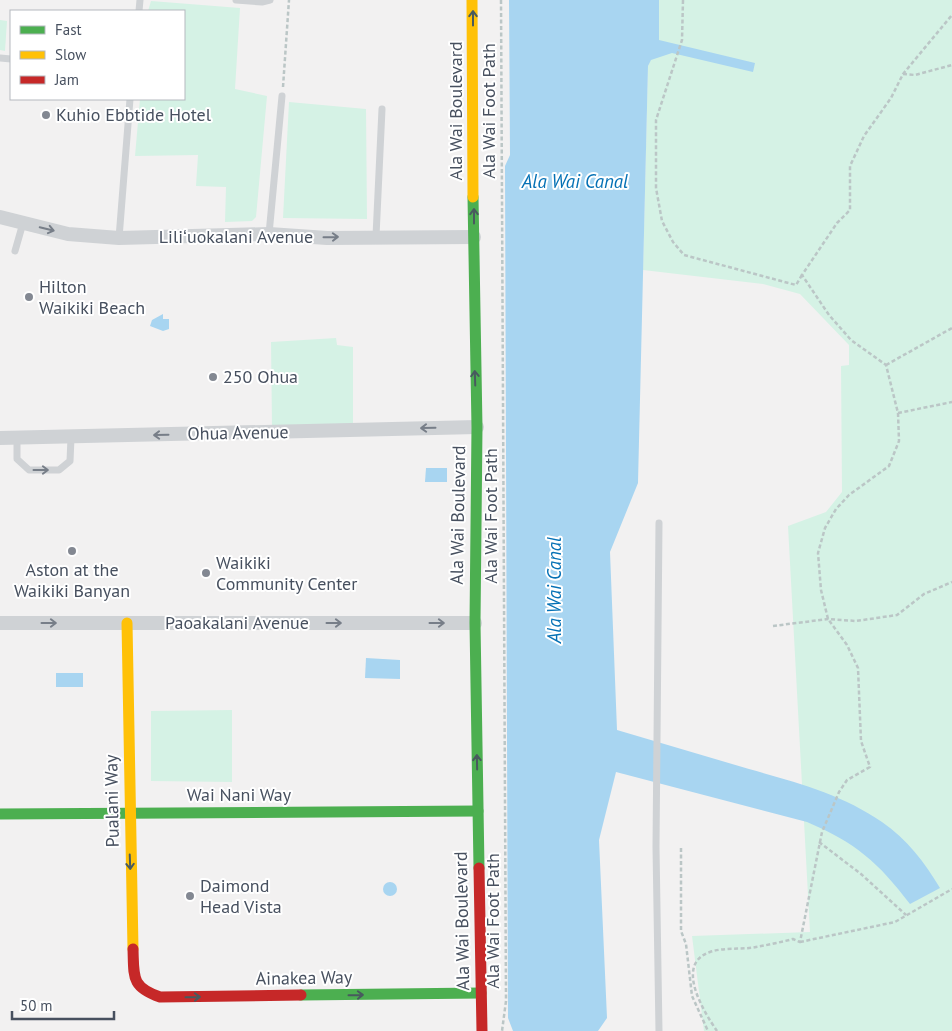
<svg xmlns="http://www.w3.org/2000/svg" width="952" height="1031" font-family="'PT Sans',sans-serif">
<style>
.green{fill:#d5f2e5}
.water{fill:#a8d5f1}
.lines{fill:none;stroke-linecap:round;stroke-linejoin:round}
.path{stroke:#bbc6c6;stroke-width:2.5;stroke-dasharray:4 2.5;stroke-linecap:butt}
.lane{stroke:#cfd2d5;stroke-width:7}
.street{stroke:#cfd2d5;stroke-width:14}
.fast{stroke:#4caf50;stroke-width:11}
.slow{stroke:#ffc107;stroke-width:11}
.jam{stroke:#c62828;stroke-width:11}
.oneway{stroke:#485a5e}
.oneway2{stroke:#777e88}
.poi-dot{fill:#838892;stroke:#fff;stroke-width:2}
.labels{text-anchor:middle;stroke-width:4;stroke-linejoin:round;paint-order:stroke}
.street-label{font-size:18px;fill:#47505f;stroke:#fff}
.poi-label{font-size:18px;fill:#47505f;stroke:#fff;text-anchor:start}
.water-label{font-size:19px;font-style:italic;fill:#0571b5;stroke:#fff}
</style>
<rect width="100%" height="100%" fill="#f2f1f1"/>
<!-- green -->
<g class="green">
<path d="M659 0H952V1031H704L692 936 810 932 788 526 826 512 842 492 841 366 849 365V345L800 294 763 284 643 270 648 66 659 40Z"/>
<path d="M151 1 240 8 235 89 267 96 256 217 252 221 225 222 226 187 196 186 198 155 135 156 140 99H184V11H148Z"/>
<path d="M0 20 7 21 5 51 0 50Z"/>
<path d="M289 102 366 109 367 219 283 218Z"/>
<path d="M336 338 337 345 353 347V427H272L271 342Z"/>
<path d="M232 710V782L151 781V711Z"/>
</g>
<!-- water -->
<g class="water">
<path d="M509 0H659V40L755 63 753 72 672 53 651 60 648 66 638 483 610 552 617 730C661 743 705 756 749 769 795 782 842 794 882 822 907 839 925 863 940 888L910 904C878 862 856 843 807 822L616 772 599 840 607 1018 598 1031H513L508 1018 505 166 510 155Z"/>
<path d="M163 314V319H169V329L163 331 150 326 152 320Z"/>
<path d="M426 468H447V482H425Z"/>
<path d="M366 658 400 660V679L365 678Z"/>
<rect x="56" y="673" width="27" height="14"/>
<circle cx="390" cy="889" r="7"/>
</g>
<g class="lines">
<!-- path -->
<g class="path">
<path d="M501 0 506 1001 502 1031"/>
<path d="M683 0 682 40 656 120V188L662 221 673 242 684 255 796 285 802 275"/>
<path d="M903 74 915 75 952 65"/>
<path d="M283 87 289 0"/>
<path d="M886 365 952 328"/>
<path d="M898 413 952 402"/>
<path d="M773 626 828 619 856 621 897 615 924 594 952 582"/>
<path d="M819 842 861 874 906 915"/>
<path d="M681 848V931L686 944 692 996 708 1031"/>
<path d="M800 942 895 922 952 889"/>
<path d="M717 1031C704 1012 674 964 710 952 724 947 741 950 756 947 768 945 781 942 793 939L800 942 822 832 839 792 847 780 870 767 861 741 858 668 847 645 828 619 821 590 818 553 825 528 836 509 849 495 889 466 899 441 898 413 886 365 851 340 829 315 802 275 837 223 850 210V166L864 136 891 98 903 74 952 15"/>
</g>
<!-- lane -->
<g class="lane">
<path d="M236 0 262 2 270 0"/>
<path d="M139 11 140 0"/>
<path d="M0 58 11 59"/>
<path d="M269 234 282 96"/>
<path d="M376 236 382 109"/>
<path d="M119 238 130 99"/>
<path d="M15 251 23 223"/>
<path d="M17 438V459L29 470H59L70 461 71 438"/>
<path d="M659 1031 656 847 659 523"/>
</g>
<!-- street -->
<g class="street">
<path d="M0 217 68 234 119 238 269 234 327 238 474 237"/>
<path d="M0 438 477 427"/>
<path d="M0 623H475"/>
</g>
<!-- fast -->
<g class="fast">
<path d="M473 197 477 427 475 623 479 868"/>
<path d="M0 814 478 811"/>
<path d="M301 995 481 993"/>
</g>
<!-- slow -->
<g class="slow">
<path d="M472 0 473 197"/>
<path d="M127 623 133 949"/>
</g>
<!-- jam -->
<g class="jam">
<path d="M479 868 482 1031"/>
<path d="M133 949C134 977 131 987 160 997L301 995"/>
</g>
</g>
<!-- one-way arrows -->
<defs><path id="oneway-shaft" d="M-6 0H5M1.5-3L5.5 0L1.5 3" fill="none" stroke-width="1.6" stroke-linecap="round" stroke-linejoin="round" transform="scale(1.25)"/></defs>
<g class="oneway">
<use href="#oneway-shaft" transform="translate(473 18) rotate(-90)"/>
<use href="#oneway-shaft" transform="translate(474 216) rotate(-90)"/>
<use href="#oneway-shaft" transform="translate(475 378) rotate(-92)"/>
<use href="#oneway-shaft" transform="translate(477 762) rotate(-91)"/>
<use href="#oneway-shaft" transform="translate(130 862) rotate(88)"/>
<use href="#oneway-shaft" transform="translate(356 995) rotate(-1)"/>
<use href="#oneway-shaft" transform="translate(193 997) rotate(-1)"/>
</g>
<g class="oneway2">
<use href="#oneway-shaft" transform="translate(47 229) rotate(14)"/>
<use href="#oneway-shaft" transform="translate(331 237) rotate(-1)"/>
<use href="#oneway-shaft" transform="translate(428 428) rotate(179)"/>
<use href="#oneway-shaft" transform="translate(161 435) rotate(179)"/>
<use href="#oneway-shaft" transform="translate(41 470)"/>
<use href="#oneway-shaft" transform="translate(49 623)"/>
<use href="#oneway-shaft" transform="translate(334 623)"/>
<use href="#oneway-shaft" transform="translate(437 623)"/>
</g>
<!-- markers -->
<g class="poi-dot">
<circle cx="46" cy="115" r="5"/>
<circle cx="29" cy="297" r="5"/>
<circle cx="213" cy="377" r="5"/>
<circle cx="72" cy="551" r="5"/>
<circle cx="206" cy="573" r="5"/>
<circle cx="190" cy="896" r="5"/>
</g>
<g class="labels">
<!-- street labels -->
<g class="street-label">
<text transform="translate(456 111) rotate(-90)" y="6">Ala Wai Boulevard</text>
<text transform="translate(489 111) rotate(-90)" y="6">Ala Wai Foot Path</text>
<text x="236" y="243">Liliʻuokalani Avenue</text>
<text transform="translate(238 433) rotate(-1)" y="6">Ohua Avenue</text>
<text transform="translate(458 515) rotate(-89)" y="6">Ala Wai Boulevard</text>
<text transform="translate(491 516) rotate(-90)" y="6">Ala Wai Foot Path</text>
<text x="237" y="629">Paoakalani Avenue</text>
<text x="239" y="801">Wai Nani Way</text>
<text transform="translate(112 801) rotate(-91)" y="6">Pualani Way</text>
<text transform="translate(462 921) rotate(-91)" y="6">Ala Wai Boulevard</text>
<text transform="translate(493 921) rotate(-90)" y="6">Ala Wai Foot Path</text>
<text transform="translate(304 978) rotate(-1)" y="6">Ainakea Way</text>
</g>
<!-- poi labels -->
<g class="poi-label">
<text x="56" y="121">Kuhio Ebbtide Hotel</text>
<text x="39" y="293">Hilton<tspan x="39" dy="21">Waikiki Beach</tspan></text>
<text x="223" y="383">250 Ohua</text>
<text x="216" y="569">Waikiki<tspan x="216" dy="21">Community Center</tspan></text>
<text x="72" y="576" text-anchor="middle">Aston at the<tspan x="72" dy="21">Waikiki Banyan</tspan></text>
<text x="200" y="892">Daimond<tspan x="200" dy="21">Head Vista</tspan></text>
</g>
<!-- water labels -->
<g class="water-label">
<text x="575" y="188">Ala Wai Canal</text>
<text transform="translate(554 590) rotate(-90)" y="7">Ala Wai Canal</text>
</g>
</g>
<!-- legend -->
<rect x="10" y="10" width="175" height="90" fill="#ffffff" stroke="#b5b9bf"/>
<rect x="20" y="26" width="25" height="8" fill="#4caf50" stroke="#b5b9bf"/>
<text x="55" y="35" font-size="15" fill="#47505f">Fast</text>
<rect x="20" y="51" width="25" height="8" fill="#ffc107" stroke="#b5b9bf"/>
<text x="55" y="60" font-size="15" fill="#47505f">Slow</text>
<rect x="20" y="76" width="25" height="8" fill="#c62828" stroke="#b5b9bf"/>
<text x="55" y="85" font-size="15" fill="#47505f">Jam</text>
<!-- scale -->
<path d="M12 1011v8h102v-8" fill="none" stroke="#47505f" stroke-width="2.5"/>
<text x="20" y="1011" font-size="15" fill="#47505f" stroke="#ffffff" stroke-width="4" paint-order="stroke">50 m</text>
</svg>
